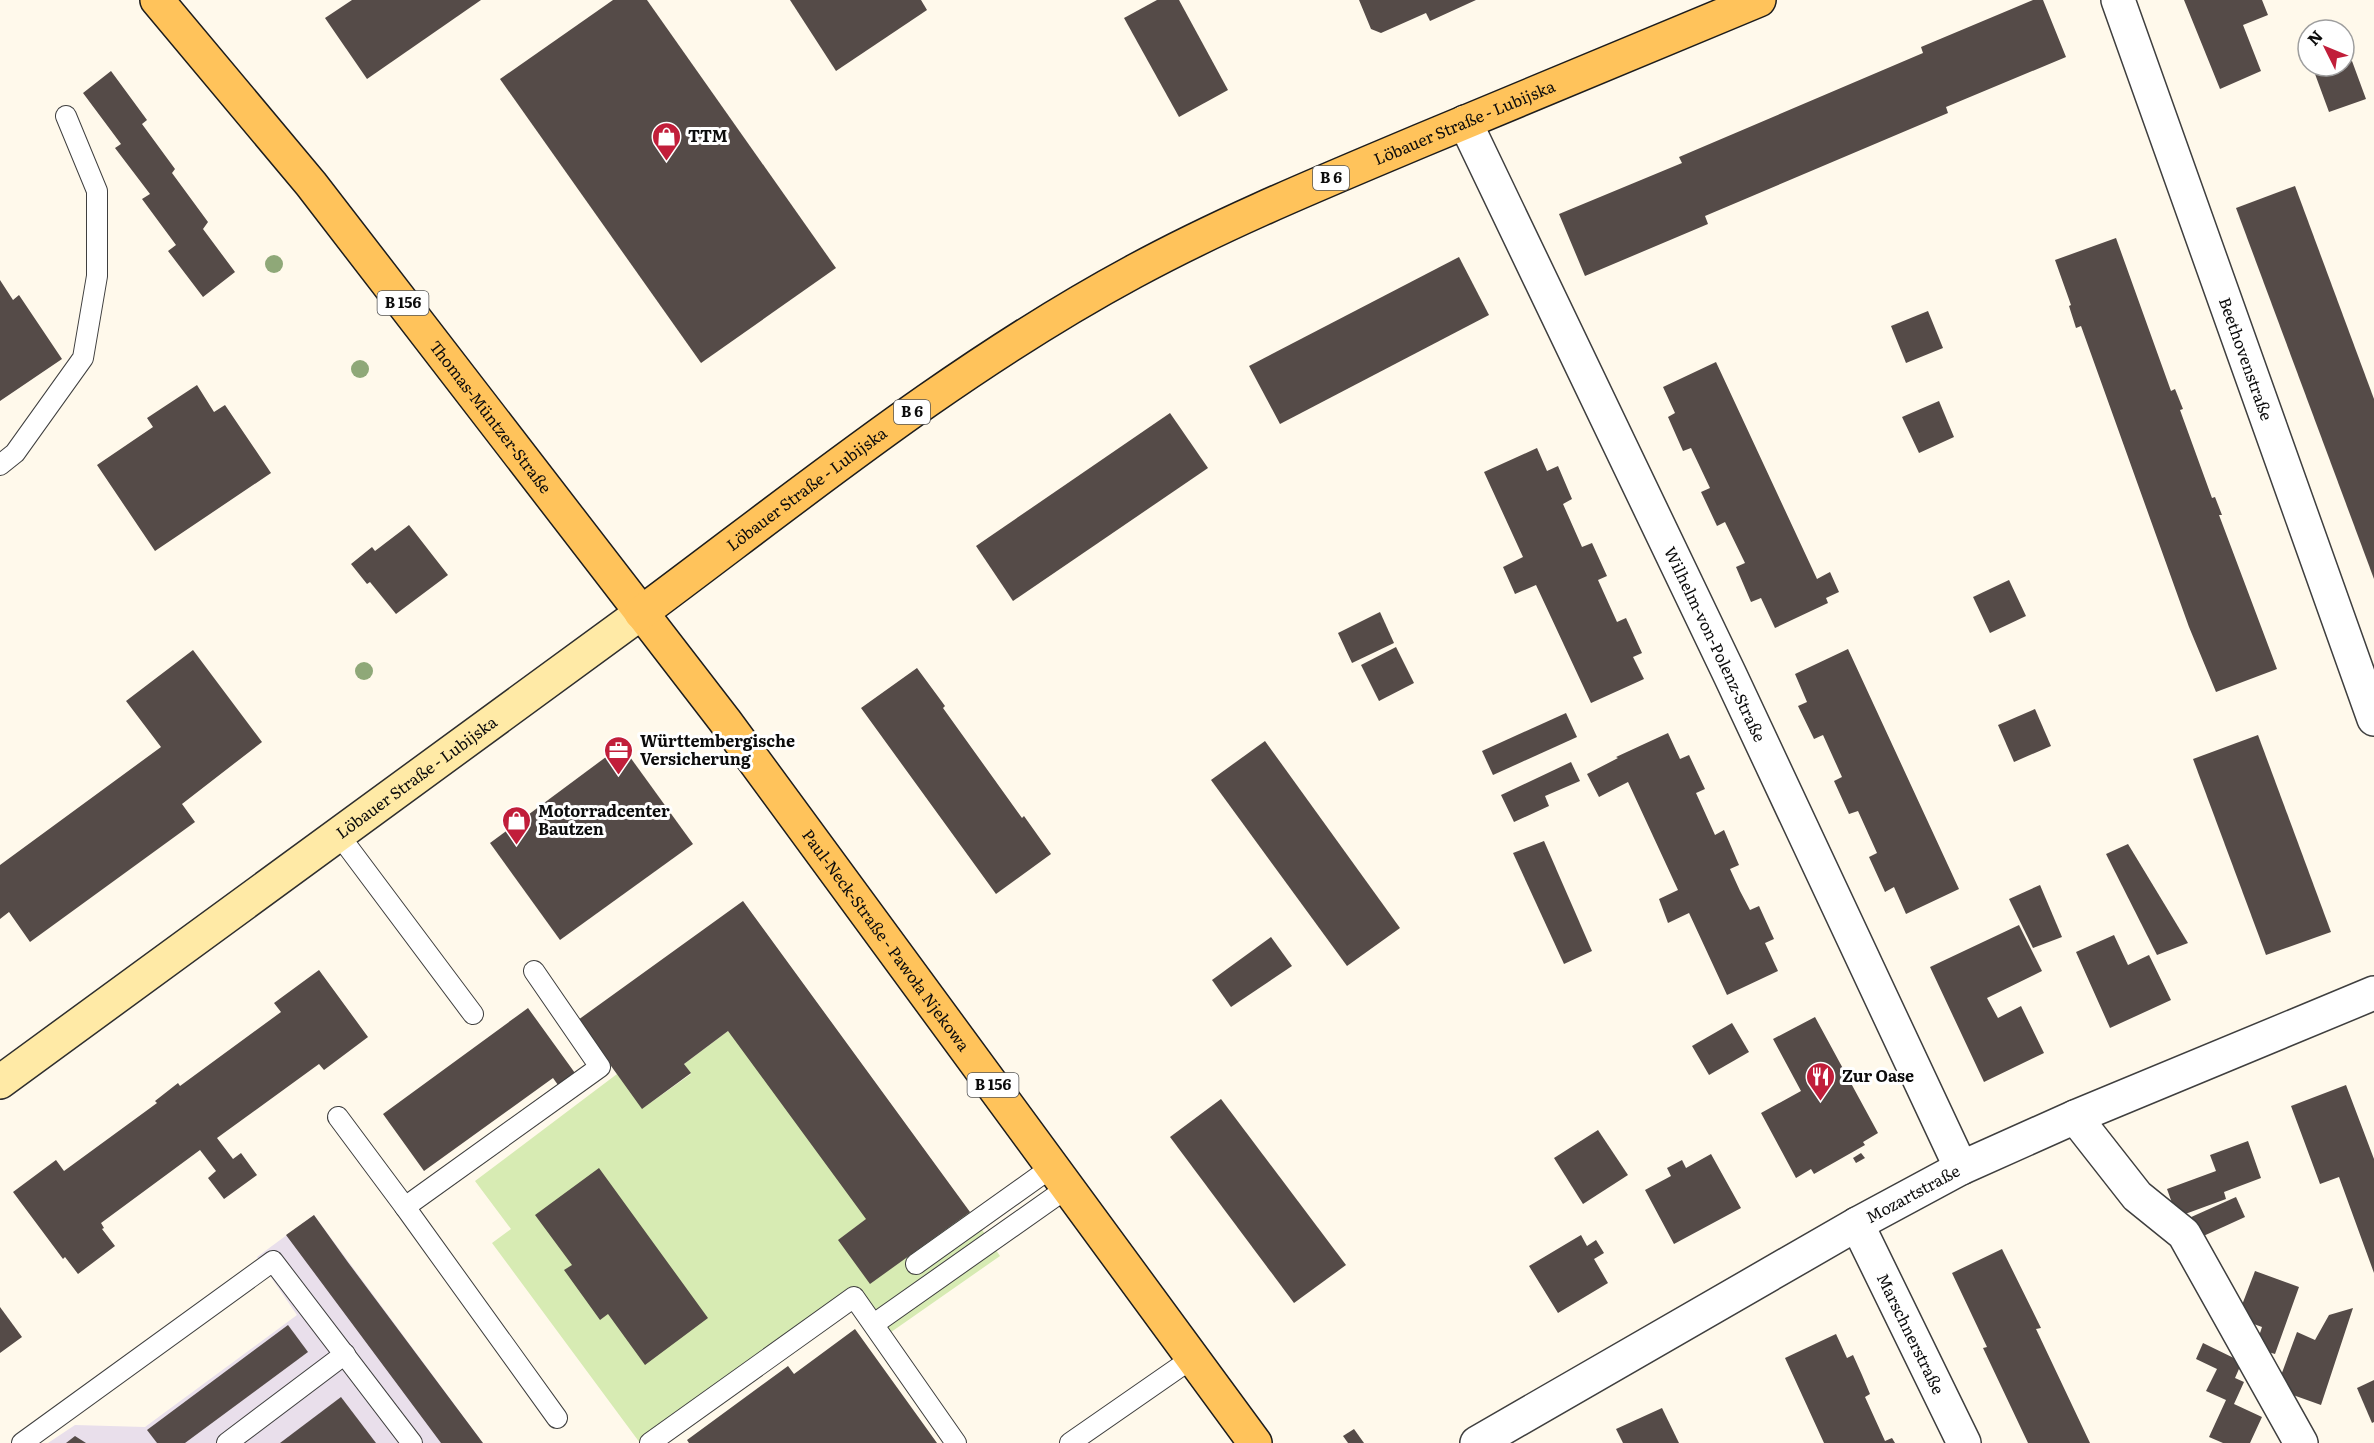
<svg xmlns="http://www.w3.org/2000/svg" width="2374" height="1443" font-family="Literata,serif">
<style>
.industrial{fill:#e9dfeb}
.green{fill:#d7ebb3}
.building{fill:#554b48}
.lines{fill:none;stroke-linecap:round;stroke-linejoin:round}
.lane-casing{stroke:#3f3f3f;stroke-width:22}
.street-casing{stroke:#3f3f3f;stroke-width:36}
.secondary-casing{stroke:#2e2e2e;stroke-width:36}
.primary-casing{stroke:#1d1d1d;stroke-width:36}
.lane{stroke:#fff;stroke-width:20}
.street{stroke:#fff;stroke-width:33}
.secondary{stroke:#ffeaa6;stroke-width:33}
.primary{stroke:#ffc35b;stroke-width:33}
.tree{fill:#8fa878}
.labels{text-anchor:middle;stroke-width:6;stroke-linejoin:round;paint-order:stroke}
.shield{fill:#fff;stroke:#555;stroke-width:1.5}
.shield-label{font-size:15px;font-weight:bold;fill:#0c0c0c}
.street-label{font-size:16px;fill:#0c0c0c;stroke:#fff}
.poi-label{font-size:16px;font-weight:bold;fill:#0c0c0c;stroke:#fff;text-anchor:start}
</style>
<rect width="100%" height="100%" fill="#fff9eb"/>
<!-- industrial -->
<path class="industrial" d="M314 1215 483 1443H48L75 1425 145 1427 297 1315 257 1257Z"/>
<!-- green -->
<path class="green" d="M728 1031 970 1212 1000 1256 884 1337 854 1297 650 1443H640L492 1243 511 1229 475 1181 617 1074 643 1108 691 1074 684 1064Z"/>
<!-- building -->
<g class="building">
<path d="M352 0H481L367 79 325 18Z"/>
<path d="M613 0H647L836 268 701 363 500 79Z"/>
<path d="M790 0H921L927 10 836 71Z"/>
<path d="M1157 0H1179L1228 90 1179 117 1124 18Z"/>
<path d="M1359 0H1476L1430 21 1426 13 1381 33 1371 29Z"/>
<path d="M2033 0H2043L2066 57 1946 107 1948 113 1705 216 1708 224 1585 276 1559 214 1682 163 1679 157 1923 53 1921 47Z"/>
<path d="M2184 0H2262L2268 15 2243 25 2261 71 2220 89Z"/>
<path d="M2352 61 2366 99 2329 112 2315 74 2338 66H2344V64Z"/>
<path d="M111 71 147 120 142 124 175 169 172 173 208 222 203 229 235 272 203 297 168 251 176 245 142 199 150 194 115 148 121 144 83 93Z"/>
<path d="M2295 186 2374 399V579L2236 208Z"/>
<path d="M2116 238 2171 391 2175 389 2183 409 2180 410 2212 498 2215 497 2222 515H2219L2277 669 2216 692 2189 627 2081 326 2076 328 2069 306 2071 305 2055 260Z"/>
<path d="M1459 257 1489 315 1280 424 1249 366Z"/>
<path d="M0 280 13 300 19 295 62 359 0 401Z"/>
<path d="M1928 311 1943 348 1906 363 1891 326Z"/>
<path d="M1716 362 1817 579 1830 572 1839 592 1826 598 1828 603 1775 628 1761 598 1751 602 1736 567 1745 563 1725 522 1717 526 1701 492 1710 488 1691 448 1683 451 1668 417 1675 413 1663 387Z"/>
<path d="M197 385 214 412 225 405 271 473 155 551 97 465 153 427 147 418Z"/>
<path d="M1939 401 1954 437 1919 453 1902 417Z"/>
<path d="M1170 413 1208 468 1013 601 976 546Z"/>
<path d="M1537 448 1547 471 1558 466 1572 499 1563 504 1582 547 1592 543 1607 576 1598 580 1617 622 1626 618 1642 653 1633 657 1644 679 1591 703 1536 585 1515 594 1503 567 1523 557 1484 472Z"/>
<path d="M409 525 448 575 396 614 370 582 367 584 351 564 372 547 375 551Z"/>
<path d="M2009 580 2026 616 1990 633 1973 597Z"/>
<path d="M1380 612 1394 643 1352 663 1338 633Z"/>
<path d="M1396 647 1414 683 1379 701 1361 665Z"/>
<path d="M1848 649 1959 889 1906 914 1894 887 1885 892 1869 857 1877 853 1858 811 1849 814 1834 781 1842 777 1823 735 1814 739 1798 706 1807 702 1795 674Z"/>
<path d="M193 650 262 742 182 804 195 822 30 942 9 912 0 919V865L161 747 126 701Z"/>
<path d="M917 668 945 706 943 708 1022 818 1024 816 1051 854 996 894 861 708Z"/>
<path d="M2035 709 2051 746 2014 762 1998 725Z"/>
<path d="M1566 713 1577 737 1493 775 1482 751Z"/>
<path d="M1668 733 1680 759 1689 755 1705 789 1696 793 1715 835 1724 830 1739 865 1730 869 1740 891 1750 910 1759 906 1774 939 1765 943 1778 971 1727 995 1689 913 1668 923 1659 899 1678 890 1628 782 1599 797 1587 774 1618 758 1616 757Z"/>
<path d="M2258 735 2331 932 2266 955 2193 759Z"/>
<path d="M1265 741 1400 928 1347 966 1211 780Z"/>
<path d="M610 754 630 757 693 844 560 940 490 843Z"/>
<path d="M1571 762 1580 781 1545 796 1549 806 1514 822 1501 795Z"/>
<path d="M1544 841 1592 951 1564 964 1513 853Z"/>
<path d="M2128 844 2188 943 2157 955 2106 854Z"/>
<path d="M2040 885 2062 937 2033 948 2009 899Z"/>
<path d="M743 901 970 1212 870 1284 838 1240 866 1219 728 1031 684 1064 691 1073 642 1109 578 1020Z"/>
<path d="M2019 925 2042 971 1987 998 1998 1018 2021 1006 2044 1053 1984 1082 1930 967Z"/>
<path d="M2114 935 2128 965 2149 955 2171 1000 2110 1028 2076 952Z"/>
<path d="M1271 937 1292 966 1231 1007 1212 980Z"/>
<path d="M319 970 368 1037 324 1070 319 1064 217 1138 233 1159 241 1153 257 1175 224 1199 208 1178 216 1171 200 1150 101 1223 104 1228 102 1229 115 1246 78 1274 65 1257 63 1259 13 1192 56 1160 64 1171 157 1103 155 1101 178 1083 180 1086 281 1012 274 1003Z"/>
<path d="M528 1008 580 1080 563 1092 553 1078 424 1171 383 1114Z"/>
<path d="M1815 1017 1878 1133 1863 1142 1865 1145 1814 1174 1811 1169 1796 1178 1761 1113 1801 1091 1773 1039Z"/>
<path d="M1732 1023 1749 1052 1709 1075 1692 1046Z"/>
<path d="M2346 1085 2374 1159V1273L2339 1177 2320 1184 2291 1106Z"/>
<path d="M1221 1099 1346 1265 1294 1303 1170 1137Z"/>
<path d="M1598 1130 1628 1175 1583 1204 1554 1158Z"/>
<path d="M2248 1141 2261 1178 2224 1192 2226 1199 2177 1217 2167 1189 2216 1171 2210 1155Z"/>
<path d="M1861 1153 1865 1158 1856 1163 1853 1158Z"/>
<path d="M1711 1154 1741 1208 1674 1244 1645 1190 1671 1176 1667 1168 1682 1160 1686 1168Z"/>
<path d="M599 1168 708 1318 645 1365 608 1314 600 1320 564 1270 572 1265 535 1215Z"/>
<path d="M2236 1197 2245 1217 2199 1238 2189 1218Z"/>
<path d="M314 1215 347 1261 483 1443H441L286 1235Z"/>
<path d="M1581 1235 1587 1246 1596 1240 1604 1253 1594 1259 1608 1283 1558 1313 1529 1266Z"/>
<path d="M2002 1249 2041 1328 2036 1329 2090 1443H2028L1983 1348 1987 1347 1952 1273Z"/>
<path d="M2255 1271 2299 1287 2275 1354 2255 1348 2262 1327 2237 1318Z"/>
<path d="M0 1307 22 1337 0 1353Z"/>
<path d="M2353 1308 2321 1405 2276 1389 2297 1332 2315 1340 2329 1315Z"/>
<path d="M288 1325 308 1352 185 1443H157L147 1430Z"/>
<path d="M855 1329 937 1443H689L687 1440 788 1366 794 1374Z"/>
<path d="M1836 1334 1847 1358 1853 1355 1862 1375 1870 1394 1865 1397 1885 1441 1892 1438 1895 1443H1824L1785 1358Z"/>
<path d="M2203 1343 2242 1362 2235 1378 2244 1382 2234 1404 2262 1417 2250 1443H2223L2209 1437 2226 1400 2206 1391 2217 1369 2196 1359Z"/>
<path d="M2374 1380V1422L2372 1423 2357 1388Z"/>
<path d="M341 1397 376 1443H280Z"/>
<path d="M1662 1408 1679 1443H1623L1616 1429Z"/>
<path d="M1354 1429 1364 1443H1348L1343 1436Z"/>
<path d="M75 1436 86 1443H66Z"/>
</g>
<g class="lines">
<defs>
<g id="lane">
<path d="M0 465 15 453 83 358 97 276V191L66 116"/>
<path d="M339 835 473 1014"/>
<path d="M534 971 600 1067 405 1207 557 1418"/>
<path d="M338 1117 405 1207"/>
<path d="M916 1264 1052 1167"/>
<path d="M874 1324 1067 1188"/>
<path d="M22 1443 273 1261 412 1443"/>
<path d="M227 1443 345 1354"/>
<path d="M650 1443 854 1297 956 1443"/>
<path d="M1070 1443 1191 1359"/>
</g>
<g id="street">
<path id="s1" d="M2118 0 2374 719"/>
<path id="s2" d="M1465 122 1730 675 1961 1168"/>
<path d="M2075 1117 2137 1196 2184 1234 2301 1443"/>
<path id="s3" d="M1857 1224 1964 1443"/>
<path id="s4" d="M1477 1443 1857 1224 1961 1168 2075 1117 2374 993"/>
</g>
<g id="secondary">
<path id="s5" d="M0 1082 641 613"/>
</g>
<g id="primary">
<path id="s6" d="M157 0 311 184 725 721 1255 1443"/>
<path id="s7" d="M641 613C801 494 957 367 1133 272 1225 222 1323 182 1420 141 1533 94 1646 47 1759 0"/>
</g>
</defs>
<!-- lane casing -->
<use href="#lane" class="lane-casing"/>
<!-- street casing -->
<use href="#street" class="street-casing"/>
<!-- secondary casing -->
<use href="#secondary" class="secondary-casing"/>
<!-- primary casing -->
<use href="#primary" class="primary-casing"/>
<!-- lane -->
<use href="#lane" class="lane"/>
<!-- street -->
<use href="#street" class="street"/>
<!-- secondary -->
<use href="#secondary" class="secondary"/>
<!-- primary -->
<use href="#primary" class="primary"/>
</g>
<!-- trees -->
<g class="tree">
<circle cx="274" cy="264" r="9"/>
<circle cx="360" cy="369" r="9"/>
<circle cx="364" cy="671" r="9"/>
</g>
<!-- icons -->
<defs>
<symbol id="shop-pin" viewBox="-11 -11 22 30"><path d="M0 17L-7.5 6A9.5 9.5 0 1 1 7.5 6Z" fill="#c11e3a" stroke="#fff"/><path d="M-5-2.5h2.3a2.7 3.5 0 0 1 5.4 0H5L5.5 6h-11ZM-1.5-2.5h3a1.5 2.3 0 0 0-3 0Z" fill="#fff"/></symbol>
<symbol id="office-pin" viewBox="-11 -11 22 30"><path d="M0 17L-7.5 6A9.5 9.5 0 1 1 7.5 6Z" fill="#c11e3a" stroke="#fff"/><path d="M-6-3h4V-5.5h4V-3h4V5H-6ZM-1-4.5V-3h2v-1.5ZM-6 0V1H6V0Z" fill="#fff"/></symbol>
<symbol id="restaurant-pin" viewBox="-11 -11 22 30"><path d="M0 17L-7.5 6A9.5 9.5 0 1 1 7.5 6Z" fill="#c11e3a" stroke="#fff"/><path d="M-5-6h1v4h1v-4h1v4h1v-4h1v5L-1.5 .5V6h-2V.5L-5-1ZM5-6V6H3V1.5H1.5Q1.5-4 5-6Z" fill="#fff"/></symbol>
</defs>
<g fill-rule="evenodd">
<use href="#shop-pin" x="650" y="120" width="33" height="45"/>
<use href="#office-pin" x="602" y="734" width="33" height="45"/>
<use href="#shop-pin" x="500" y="804" width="33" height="45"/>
<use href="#restaurant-pin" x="1804" y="1060" width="33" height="45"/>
</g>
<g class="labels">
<!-- shield labels -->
<g class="shield">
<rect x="1313" y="166" width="36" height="24" rx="4.5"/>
<rect x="377.5" y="291" width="51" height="24" rx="4.5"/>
<rect x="894" y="400" width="36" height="24" rx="4.5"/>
<rect x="967.5" y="1073" width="51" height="24" rx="4.5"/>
</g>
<g class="shield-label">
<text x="1331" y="183">B 6</text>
<text x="403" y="308">B 156</text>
<text x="912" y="417">B 6</text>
<text x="993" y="1090">B 156</text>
</g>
<!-- street labels -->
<g class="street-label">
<text dy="6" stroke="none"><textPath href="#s7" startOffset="963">Löbauer Straße - Lubijska</textPath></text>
<text dy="6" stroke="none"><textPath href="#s1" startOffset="381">Beethovenstraße</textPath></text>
<text dy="6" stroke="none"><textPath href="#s6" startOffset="534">Thomas-Müntzer-Straße</textPath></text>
<text dy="6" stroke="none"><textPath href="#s7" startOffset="207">Löbauer Straße - Lubijska</textPath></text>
<text dy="6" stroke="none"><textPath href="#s2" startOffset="579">Wilhelm-von-Polenz-Straße</textPath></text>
<text dy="6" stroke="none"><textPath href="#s5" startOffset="516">Löbauer Straße - Lubijska</textPath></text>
<text dy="6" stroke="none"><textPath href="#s6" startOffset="1190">Paul-Neck-Straße - Pawoła Njekowa</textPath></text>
<text dy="6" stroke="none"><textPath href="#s4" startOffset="502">Mozartstraße</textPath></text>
<text dy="6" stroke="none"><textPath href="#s3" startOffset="122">Marschnerstraße</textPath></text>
</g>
<!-- poi labels -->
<g class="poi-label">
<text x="688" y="142">TTM</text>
<text x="640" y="747">Württembergische<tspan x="640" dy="18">Versicherung</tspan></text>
<text x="538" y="817">Motorradcenter<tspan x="538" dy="18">Bautzen</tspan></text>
<text x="1842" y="1082">Zur Oase</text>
</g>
</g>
<!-- north arrow -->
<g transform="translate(2326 48) rotate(313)"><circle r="28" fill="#ffffff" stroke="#9e9e9e" stroke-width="1.5"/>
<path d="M0-4.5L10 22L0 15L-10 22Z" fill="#c11e3a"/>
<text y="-9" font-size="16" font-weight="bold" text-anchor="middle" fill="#0c0c0c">N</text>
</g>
</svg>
